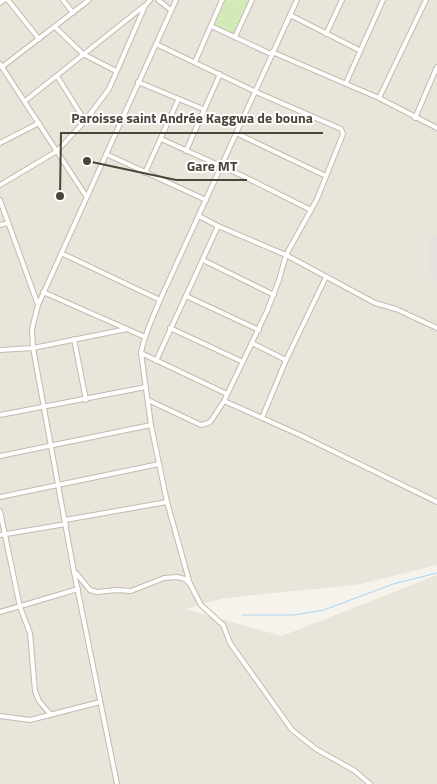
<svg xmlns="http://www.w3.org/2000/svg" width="437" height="784" font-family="'Titillium Web',sans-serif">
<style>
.residential{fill:#eae5da}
.industrial{fill:#e6e2dd}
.green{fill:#d2eab5}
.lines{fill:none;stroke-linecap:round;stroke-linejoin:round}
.stream{stroke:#a9d4f2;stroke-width:1}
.minor-casing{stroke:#c2bbae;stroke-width:6}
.minor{stroke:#fff;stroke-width:4}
.leader{fill:none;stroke:#4b4439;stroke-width:2}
.callout-dot{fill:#4b4439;stroke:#fff;stroke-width:2}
.callout-label{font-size:14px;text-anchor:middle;font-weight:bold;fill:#4b4439;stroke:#fff;stroke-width:4;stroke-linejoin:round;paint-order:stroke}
</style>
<rect width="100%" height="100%" fill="#f6f3ec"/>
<!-- residential -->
<path class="residential" d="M0 0H437V565L356 585 244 596 221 599 185 609 282 636 437 575V784H0Z"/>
<!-- industrial -->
<path class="industrial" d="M437 235V281L429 273 428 236Z"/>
<!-- green -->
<path class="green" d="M226 0 249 1 234 35 215 25Z"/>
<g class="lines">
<!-- stream -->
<path class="stream" d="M243 615H293L324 610 393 584 437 573"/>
<defs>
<g id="minor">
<path d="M8 0 39 39"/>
<path d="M63 0 73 13"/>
<path d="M158 0 171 10"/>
<path d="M0 3 4 0"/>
<path d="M290 15 359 50"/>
<path d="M211 26 271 54"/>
<path d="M55 27 83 54 116 71"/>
<path d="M326 34 342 0"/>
<path d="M235 37 252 0"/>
<path d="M272 52 379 98 437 128"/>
<path d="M195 62 222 0"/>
<path d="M0 64 86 196"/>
<path d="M2 67 89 0"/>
<path d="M57 76 85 121"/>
<path d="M138 82 203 109"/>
<path d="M346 83 383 0"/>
<path d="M379 98 426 0"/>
<path d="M25 101 144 6"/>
<path d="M415 118 437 67"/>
<path d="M236 133 326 176"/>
<path d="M161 139 245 177 311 210"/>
<path d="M0 143 39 123"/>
<path d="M186 151 220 74"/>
<path d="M106 154 206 200"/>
<path d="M145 173 178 100"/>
<path d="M0 185 57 151 85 121 109 89 145 6 150 0"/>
<path d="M0 200 38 305"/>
<path d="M199 216 218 226 286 255 375 303 396 309 437 328"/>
<path d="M0 225 8 223"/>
<path d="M61 253 160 300"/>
<path d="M203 260 274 295"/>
<path d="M43 292 145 337"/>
<path d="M186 296 259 330"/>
<path d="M170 328 243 362"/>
<path d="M74 339 86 400"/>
<path d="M252 343 286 360"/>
<path d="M0 350 33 348 127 329"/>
<path d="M141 353 227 394"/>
<path d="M156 361 218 226"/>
<path d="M148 400 201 425 208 423 211 421 224 401 267 311 279 280 286 255 317 199 343 134 341 129 254 91 156 44"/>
<path d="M224 401 298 434 437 502"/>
<path d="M0 415 146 387"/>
<path d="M262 418 286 360 326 277"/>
<path d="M0 456 151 425"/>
<path d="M0 497 159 464"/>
<path d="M0 511 20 607 30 633 35 691 39 701 51 715"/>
<path d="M65 520 167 502"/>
<path d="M0 535 66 524"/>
<path d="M76 573 90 590 97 592 117 590 131 591 164 578 177 577 185 579 190 584 201 605 223 625 230 643 292 730 316 749 355 771 370 784"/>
<path d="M190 584 167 502 151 425 141 353C144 335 153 317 160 300L297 0"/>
<path d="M0 612 78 589"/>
<path d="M0 716 30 720 100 702"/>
<path d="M117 784 74 572 33 348 32 329 38 305 176 0"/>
</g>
</defs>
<!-- minor casing -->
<use href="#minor" class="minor-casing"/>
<!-- minor -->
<use href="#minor" class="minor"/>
</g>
<!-- callouts -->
<path class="leader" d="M60 196L61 133H323M87 161L176 180H247"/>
<g class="callout-dot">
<circle cx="60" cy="196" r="5"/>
<circle cx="87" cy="161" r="5"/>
</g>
<g class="callout-label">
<text x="192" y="123">Paroisse saint Andrée Kaggwa de bouna</text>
<text x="212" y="171">Gare MT</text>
</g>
</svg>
